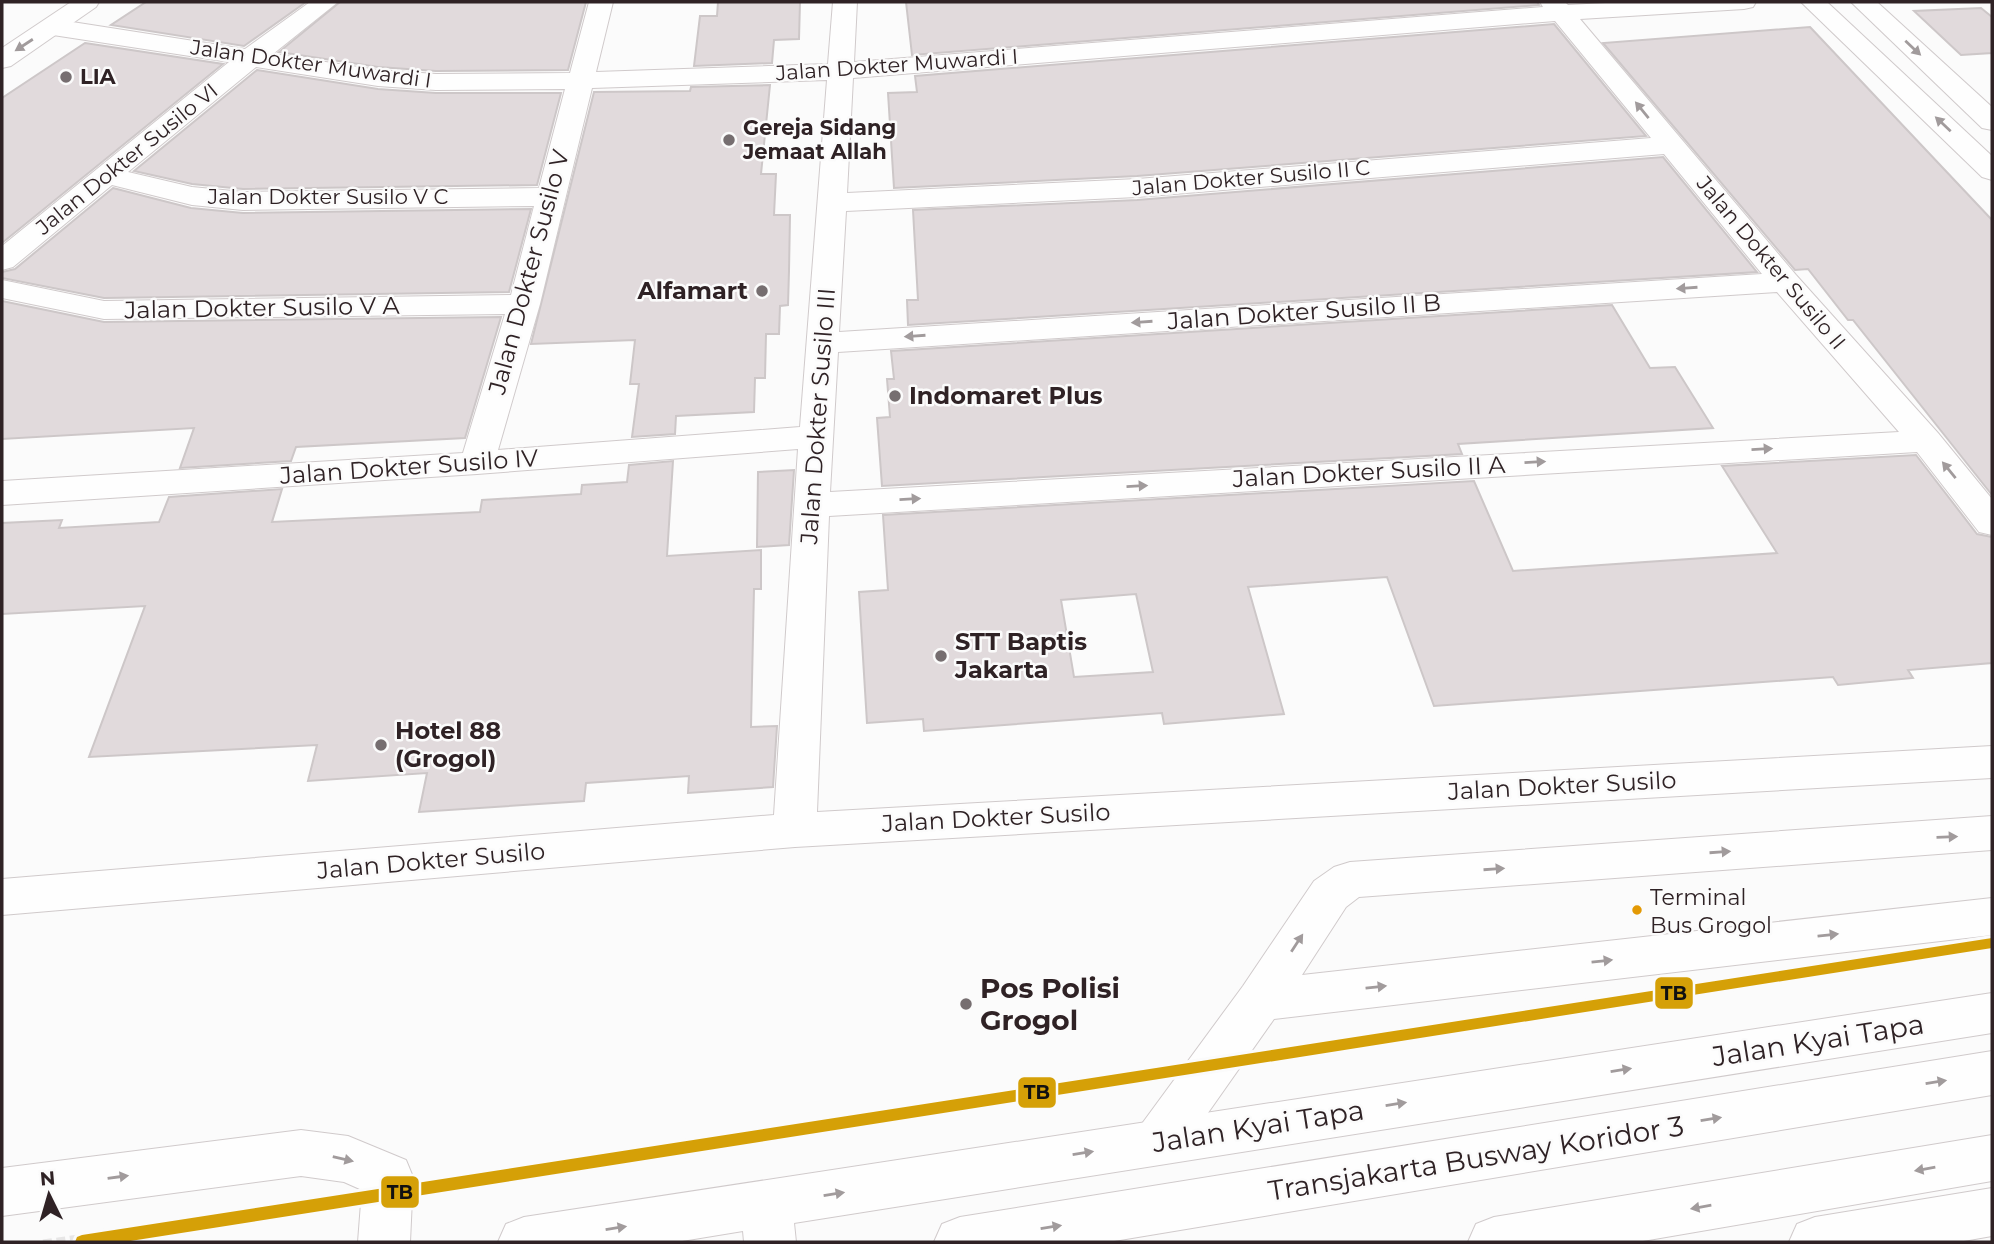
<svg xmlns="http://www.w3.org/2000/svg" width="1994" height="1244" font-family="Montserrat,sans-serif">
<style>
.building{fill:#e1dadc;stroke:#cdc7c8;stroke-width:2;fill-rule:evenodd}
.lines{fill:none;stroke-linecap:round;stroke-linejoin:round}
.minor-casing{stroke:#d0cacb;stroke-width:2}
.major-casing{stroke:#d0cacb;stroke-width:2}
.highway-casing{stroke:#d0cacb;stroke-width:2}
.path{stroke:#e7e6e6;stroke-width:5;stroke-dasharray:9 4.5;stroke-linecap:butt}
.minor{fill:#fefefe;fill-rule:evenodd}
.major{fill:#fefefe;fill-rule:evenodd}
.highway{fill:#fefefe;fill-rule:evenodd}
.metro-1-casing{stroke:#fbfbfb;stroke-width:6}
.metro-1{fill:#d5a007;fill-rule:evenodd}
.oneway{fill:#a19b9c}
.poi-dot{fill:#766e70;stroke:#fbfbfb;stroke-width:2.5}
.bus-dot{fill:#e39904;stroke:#fbfbfb;stroke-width:2.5}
.labels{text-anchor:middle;stroke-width:5;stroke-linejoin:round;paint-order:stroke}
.far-street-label{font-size:21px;fill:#2f2225;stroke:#fbfbfb}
.far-poi-label{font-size:21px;font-weight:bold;fill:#2f2225;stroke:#fbfbfb;text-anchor:start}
.bus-label{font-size:22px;fill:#2f2225;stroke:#fbfbfb;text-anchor:start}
.street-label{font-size:24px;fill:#2f2225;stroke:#fbfbfb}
.poi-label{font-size:24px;font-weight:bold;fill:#2f2225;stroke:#fbfbfb;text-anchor:start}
.near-poi-label{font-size:28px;font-weight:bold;fill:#2f2225;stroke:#fbfbfb;text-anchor:start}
.near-street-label{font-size:28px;fill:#2f2225;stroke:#fbfbfb}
.line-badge{stroke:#fbfbfb;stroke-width:2.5}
.pale-badge-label{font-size:19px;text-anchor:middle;font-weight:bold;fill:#111}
</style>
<rect width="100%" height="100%" fill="#fbfbfb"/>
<!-- building -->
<g class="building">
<path d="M146 2H306L244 46 111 25Z"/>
<path d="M340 2H586L568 70 436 71 378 67 279 52Z"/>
<path d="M718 2H800L799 39 774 40 772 63 694 66 700 16H717Z"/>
<path d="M906 2H1537L1539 5 912 55Z"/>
<path d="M1981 8 1992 17V53L1961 55 1914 11Z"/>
<path d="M1554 24 1646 136 1137 176 894 188 888 93 917 92 915 76Z"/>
<path d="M1810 27 1992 220V495L1853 320H1848L1808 269 1795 270 1603 43Z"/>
<path d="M85 43 223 64 2 243V98Z"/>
<path d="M257 70 378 89 436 93H561L537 185 243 189 192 184 134 171Z"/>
<path d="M770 85 761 174H776L774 215H790L789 271 788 305 780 306 779 334H766L765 378H755L754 412 676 416 675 434 632 437 639 384H630L635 340 531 344 594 92 690 91 691 87Z"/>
<path d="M1663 157 1757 272 908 325 907 300H918L913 210 1137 200Z"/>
<path d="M113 188 191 208 243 213 531 209 509 292 104 298 2 278V272L15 269Z"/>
<path d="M2 301 104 322 501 317 465 438 296 447 291 461 180 468 194 428 2 439Z"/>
<path d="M1612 305 1650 368 1675 367 1713 428 1458 444 1462 454 882 486 877 418 890 417 887 379H894L891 351Z"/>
<path d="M1916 455 1977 534 1992 537V663L1908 670 1913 678 1838 685 1833 677 1434 706 1387 577 1248 587 1284 714 1164 724 1162 713 924 731 923 719 867 723 859 592 888 590 883 515 1474 481 1513 571 1777 553 1722 466ZM1136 594 1153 672 1074 677 1061 600Z"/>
<path d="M673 461 667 556 761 550V589H754L751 727 777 726 773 787 688 793 689 776 586 783 584 801 419 812 427 773 308 781 317 745 89 757 145 606 2 614V523L62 520 59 528 159 522 169 497 282 489 272 522 480 512 482 500 581 494 582 485 627 482 629 465Z"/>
<path d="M794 470 789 545 757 547 758 472Z"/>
</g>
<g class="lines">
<defs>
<g id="minor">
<path d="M310 2H338L273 54 378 70 436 74 570 73 589 2H613L596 72 828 64 833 2H857L854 62 1543 7 1540 2H1565L1568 5 1624 2H1756L1753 7 1744 9 1580 19 1796 275 1938 433 1992 499V535L1979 532 1917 452 829 516 817 812 1992 746V778L795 847 2 915V879L774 815 798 449 477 474 2 505V481L463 453 505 314 104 319 2 298V280L104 301 511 295 534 206 243 210 192 205 112 185 13 267 2 270V246L229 62 53 35 44 32 40 27 44 22 53 19 245 49ZM1555 21 1651 138 1137 179 847 193 853 78ZM256 67 378 86 436 90 565 89 539 188 243 192 192 187 128 172ZM827 80 800 427 498 450 540 304 592 88ZM1664 154 1762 274 839 332 846 211 1137 197ZM1777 292 1899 432 830 492 838 352Z"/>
<path d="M1801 2H1827L1992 156V180L1982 177Z"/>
<path d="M1851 2H1877L1992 107V130L1982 128Z"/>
<path d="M1992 816V850L1359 897 1346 907 1302 975 1992 898V935L1274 1019 1177 1157 1159 1164 1141 1157 1134 1141 1141 1125 1243 986 1314 881 1334 867 1350 862Z"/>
<path d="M1992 1051V1095L1108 1242H934L942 1224 960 1217Z"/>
<path d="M301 1130 348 1136 406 1160 413 1177 410 1242H358L362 1190 344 1182 301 1176 2 1216V1168Z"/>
<path d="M1992 1135V1181L1637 1242H1468L1476 1224 1494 1217Z"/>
</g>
<g id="major">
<path d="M1992 993V1033L794 1223 796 1242H744L743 1231 676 1242H498L506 1224 524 1217Z"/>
<path d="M1992 1188V1236L1958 1242H1789L1797 1224 1815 1217Z"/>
</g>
<path id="highway" d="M71 2H99L96 7 11 66 2 68V48Z"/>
</defs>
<!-- minor casing -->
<use href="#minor" class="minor-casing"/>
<!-- major casing -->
<use href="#major" class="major-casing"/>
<!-- highway casing -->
<use href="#highway" class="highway-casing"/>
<!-- path -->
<path class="path" d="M43 1242 101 1234 100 1242"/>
<!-- minor -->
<use href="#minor" class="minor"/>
<!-- major -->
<use href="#major" class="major"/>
<!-- highway -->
<use href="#highway" class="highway"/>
<defs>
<path id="metro-1" d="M1992 938V948L124 1242H75L77 1237 82 1235Z"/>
</defs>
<!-- metro-1 casing -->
<use href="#metro-1" class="metro-1-casing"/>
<!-- metro-1 -->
<use href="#metro-1" class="metro-1"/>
</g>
<!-- one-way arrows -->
<defs><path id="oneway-solid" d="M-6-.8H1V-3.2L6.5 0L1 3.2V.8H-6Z" transform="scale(1.75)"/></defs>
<g class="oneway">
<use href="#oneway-solid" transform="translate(24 45) rotate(147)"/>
<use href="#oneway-solid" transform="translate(1913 48) rotate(43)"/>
<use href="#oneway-solid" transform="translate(1642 110) rotate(-129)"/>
<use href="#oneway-solid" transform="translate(1943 124) rotate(-137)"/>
<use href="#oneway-solid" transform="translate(1687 288) rotate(176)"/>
<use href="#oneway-solid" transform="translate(1142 322) rotate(176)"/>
<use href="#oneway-solid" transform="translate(915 336) rotate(176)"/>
<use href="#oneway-solid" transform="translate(1762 449) rotate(-3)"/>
<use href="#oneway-solid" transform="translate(1535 462) rotate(-3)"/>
<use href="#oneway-solid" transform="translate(1949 470) rotate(-129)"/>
<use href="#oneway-solid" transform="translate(1137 486) rotate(-3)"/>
<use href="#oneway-solid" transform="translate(910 499) rotate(-3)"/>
<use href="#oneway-solid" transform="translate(1947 837) rotate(-2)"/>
<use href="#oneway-solid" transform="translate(1720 852) rotate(-4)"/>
<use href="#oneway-solid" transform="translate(1494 869) rotate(-4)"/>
<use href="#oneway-solid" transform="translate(1828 935) rotate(-6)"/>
<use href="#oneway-solid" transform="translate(1297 943) rotate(-57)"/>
<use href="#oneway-solid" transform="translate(1602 961) rotate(-6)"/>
<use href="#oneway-solid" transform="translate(1376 987) rotate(-6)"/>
<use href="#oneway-solid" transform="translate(1621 1070) rotate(-9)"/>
<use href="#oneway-solid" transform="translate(1936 1082) rotate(-9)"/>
<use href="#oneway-solid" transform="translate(1396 1104) rotate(-9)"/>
<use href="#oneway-solid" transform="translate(1711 1119) rotate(-9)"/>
<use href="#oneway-solid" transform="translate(1083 1153) rotate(-9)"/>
<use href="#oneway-solid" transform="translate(343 1159) rotate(13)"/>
<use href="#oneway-solid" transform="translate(1925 1169) rotate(170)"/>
<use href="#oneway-solid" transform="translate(118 1177) rotate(-8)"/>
<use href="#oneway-solid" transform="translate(834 1194) rotate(-9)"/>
<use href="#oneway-solid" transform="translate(1701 1207) rotate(170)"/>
<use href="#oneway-solid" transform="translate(1051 1227) rotate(-9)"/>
<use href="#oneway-solid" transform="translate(616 1228) rotate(-9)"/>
</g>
<!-- markers -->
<g class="poi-dot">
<circle cx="66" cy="77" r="7"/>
<circle cx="729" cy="140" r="7"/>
<circle cx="762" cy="291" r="7"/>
<circle cx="895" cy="396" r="7"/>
<circle cx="941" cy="656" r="7"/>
<circle cx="381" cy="745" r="7"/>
<circle cx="966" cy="1004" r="7"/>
</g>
<circle class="bus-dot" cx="1637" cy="910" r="6"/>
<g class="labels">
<!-- far-street labels -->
<g class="far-street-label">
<text transform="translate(311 64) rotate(8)" y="7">Jalan Dokter Muwardi I</text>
<text transform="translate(897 65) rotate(-4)" y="7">Jalan Dokter Muwardi I</text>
<text transform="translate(127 159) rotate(-39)" y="7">Jalan Dokter Susilo VI</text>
<text transform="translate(1251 178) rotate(-5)" y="7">Jalan Dokter Susilo II C</text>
<text x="328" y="204">Jalan Dokter Susilo V C</text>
<text transform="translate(1771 263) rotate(50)" y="7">Jalan Dokter Susilo II</text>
</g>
<!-- far-poi labels -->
<g class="far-poi-label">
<text x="80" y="84">LIA</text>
<text x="743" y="135">Gereja Sidang<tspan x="743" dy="24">Jemaat Allah</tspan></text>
</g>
<!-- bus labels -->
<g class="bus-label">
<text x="1650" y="905">Terminal<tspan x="1650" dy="28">Bus Grogol</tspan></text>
</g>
<!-- street labels -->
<g class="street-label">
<text transform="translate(529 272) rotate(-75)" y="8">Jalan Dokter Susilo V</text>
<text transform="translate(262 308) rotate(-1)" y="8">Jalan Dokter Susilo V A</text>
<text transform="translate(1304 312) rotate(-4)" y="8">Jalan Dokter Susilo II B</text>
<text transform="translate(818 416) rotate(-86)" y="8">Jalan Dokter Susilo III</text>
<text transform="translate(409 467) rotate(-4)" y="8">Jalan Dokter Susilo IV</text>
<text transform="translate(1369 472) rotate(-3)" y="8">Jalan Dokter Susilo II A</text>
<text transform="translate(1562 786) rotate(-3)" y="8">Jalan Dokter Susilo</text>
<text transform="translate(996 818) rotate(-3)" y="8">Jalan Dokter Susilo</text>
<text transform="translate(431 861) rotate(-5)" y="8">Jalan Dokter Susilo</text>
</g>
<!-- poi labels -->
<g class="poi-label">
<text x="748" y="299" text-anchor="end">Alfamart</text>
<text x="909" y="404">Indomaret Plus</text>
<text x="955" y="650">STT Baptis<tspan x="955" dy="28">Jakarta</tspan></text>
<text x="395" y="739">Hotel 88<tspan x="395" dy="28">(Grogol)</tspan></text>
</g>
<!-- near-poi labels -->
<g class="near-poi-label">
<text x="980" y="998">Pos Polisi<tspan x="980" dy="32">Grogol</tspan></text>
</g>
<!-- near-street labels -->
<g class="near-street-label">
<text transform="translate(1818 1040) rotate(-9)" y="10">Jalan Kyai Tapa</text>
<text transform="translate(1258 1126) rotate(-9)" y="10">Jalan Kyai Tapa</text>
<text transform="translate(1476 1158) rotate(-9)" y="10">Transjakarta Busway Koridor 3</text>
</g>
</g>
<g class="line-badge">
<rect x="1654" y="976" width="40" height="34" rx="7" fill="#d5a007"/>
<rect x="1017" y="1076" width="40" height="33" rx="7" fill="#d5a007"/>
<rect x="380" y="1175" width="40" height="34" rx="7" fill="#d5a007"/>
</g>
<g class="pale-badge-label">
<text x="1674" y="1000">TB</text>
<text x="1037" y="1099">TB</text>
<text x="400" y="1199">TB</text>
</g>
<!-- border -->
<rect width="1994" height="1244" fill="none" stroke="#2f2225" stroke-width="7"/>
<!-- north arrow -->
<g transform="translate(49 1195) rotate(355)" stroke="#fbfbfb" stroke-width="5" paint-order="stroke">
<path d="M0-5L12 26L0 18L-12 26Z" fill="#2f2225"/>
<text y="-10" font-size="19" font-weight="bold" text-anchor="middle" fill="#2f2225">N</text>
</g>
</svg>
